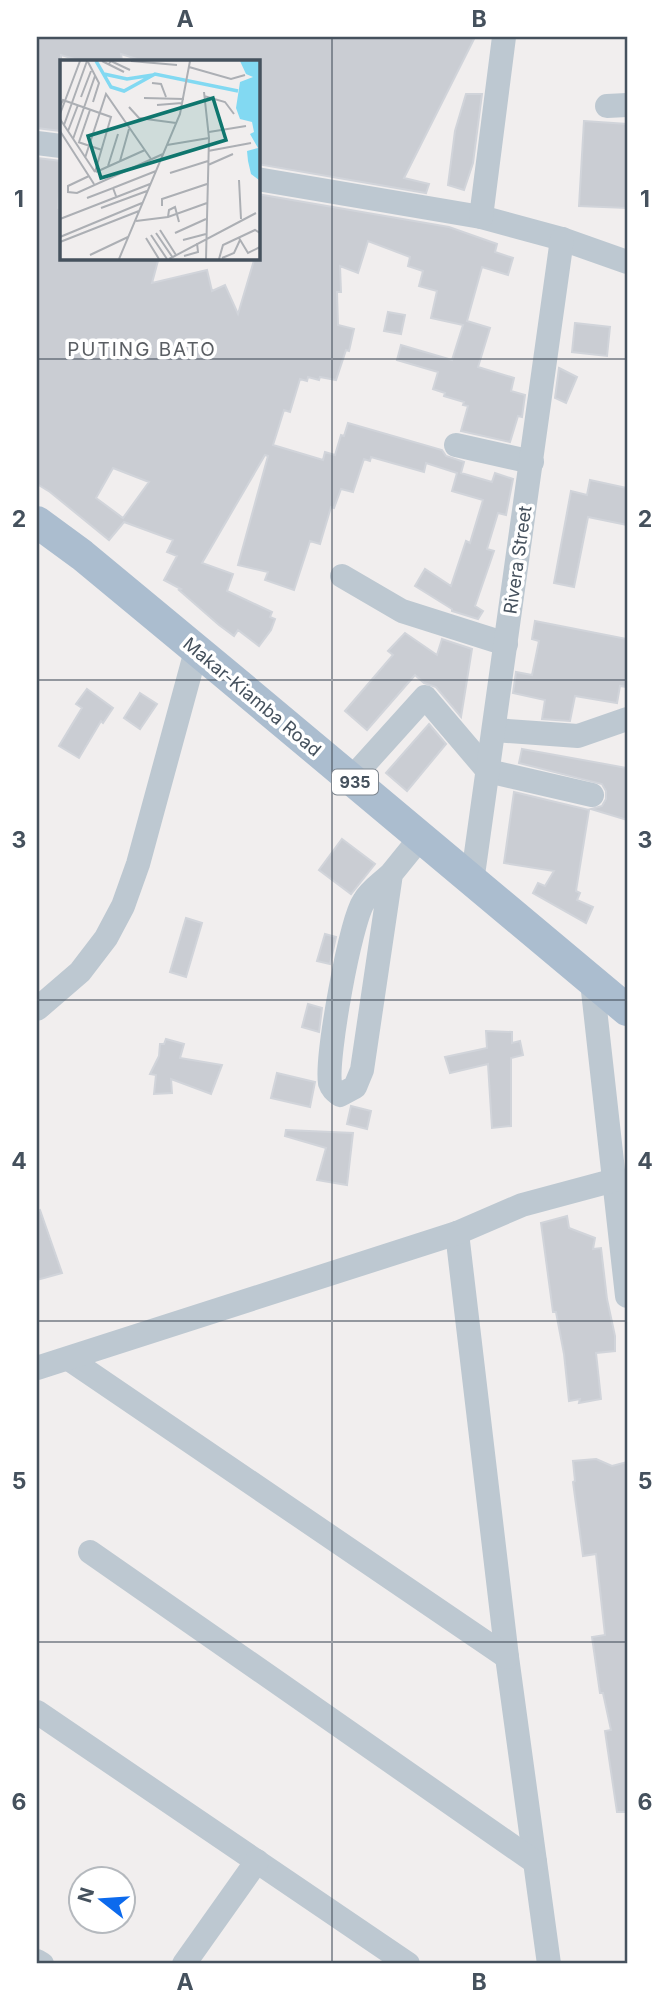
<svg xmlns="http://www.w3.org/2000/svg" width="664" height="2001" font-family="Inter,sans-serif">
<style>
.building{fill:#cacdd3;stroke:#d1d4da;stroke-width:2;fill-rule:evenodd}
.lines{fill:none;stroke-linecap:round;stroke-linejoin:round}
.minor{stroke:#bdc8d1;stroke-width:24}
.major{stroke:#abbdcf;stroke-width:32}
.grid{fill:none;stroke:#45515d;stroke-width:2;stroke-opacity:0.55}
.labels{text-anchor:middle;stroke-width:7;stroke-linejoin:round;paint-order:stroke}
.shield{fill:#fff;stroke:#7d858e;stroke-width:2}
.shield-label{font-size:16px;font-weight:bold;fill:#45515d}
.street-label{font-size:18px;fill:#45515d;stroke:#fff}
.neighbourhood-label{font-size:19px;letter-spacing:2px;fill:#5a5e63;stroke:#fff}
.inset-river{fill:none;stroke:#82d9f2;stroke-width:3.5}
.inset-road{fill:none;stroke:#acafb4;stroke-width:2}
.view{fill:#0f766e;fill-opacity:0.15;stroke:#0f766e;stroke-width:3.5}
.inset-edge{fill:none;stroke:#45515d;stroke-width:3.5}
.neatline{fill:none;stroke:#45515d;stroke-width:2.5}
.grid-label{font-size:23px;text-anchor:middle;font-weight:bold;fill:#45515d}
</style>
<rect width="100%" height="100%" fill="#f1eeee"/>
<!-- building -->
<g class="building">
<path d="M37 37H475L404 178 429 184 426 193 257 164V61H143L121 54 122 61H81L61 55V131L37 128Z"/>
<path d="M466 94H482L473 163 464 190 448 185 455 131Z"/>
<path d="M584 121 627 124V208L579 206Z"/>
<path d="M37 158 61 161 58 208 61 209V257H159L152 283 207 270 212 291 225 285 238 314 255 257H257V194L449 227 497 244 495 252 513 258 508 275 482 267 467 321 490 328 478 367 514 378 511 391 525 395 522 417 518 416 510 442 461 431 468 406 463 405 464 402 444 396 445 393 433 389 438 372 397 360 401 345 452 360 463 325 431 318 437 291 419 286 423 271 408 266 410 257 368 241 358 273 340 266 341 292H337L338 325 354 329 349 351 346 350 336 380 320 377 319 380 308 377 307 381 300 379 290 412 284 410 273 445 323 460 325 452 335 455 341 435 344 436 348 423 442 450 446 456 464 462 461 473 492 482 495 473 513 479 506 515 498 513 487 549 494 551 475 606 483 611 478 619 452 611V609L415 586 425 569 451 586 466 541 470 543 483 500 452 491 457 473 426 463 424 472 371 457 370 461 364 459 353 492 341 489 334 508 331 507 320 544 310 541 294 590 265 580 268 572 238 565 268 456 265 455 202 563 233 574 227 591 272 612 270 617 275 619 271 630 259 646 238 630 234 636 219 625 179 590 181 589 164 580 177 556 167 552 173 540 124 522 109 540 50 492 37 484ZM113 468 149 482 123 518 96 498Z"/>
<path d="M388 312 405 315 401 334 384 331Z"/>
<path d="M575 323 610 327 607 356 572 352Z"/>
<path d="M559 368 577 377 566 403 555 398Z"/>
<path d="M590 480 627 488V525L588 517 574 587 554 583 571 491 587 495Z"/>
<path d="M535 621 627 639V687L620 686 617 703 575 696 570 721 542 719 545 700 513 693 516 672 532 675 539 641 532 639Z"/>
<path d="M405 633 437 655 442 639 472 649 461 717 436 687 424 683 415 675 367 730 345 711 393 655 388 651Z"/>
<path d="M87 689 113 708 103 723 101 721 79 758 59 746 82 708 76 704Z"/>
<path d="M140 693 157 704 140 729 124 718Z"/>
<path d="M429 724 446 744 407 791 386 773Z"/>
<path d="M522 749 627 768V820L591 809 602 806 606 799V791L602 784 519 763Z"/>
<path d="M514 792 589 810 576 891 580 893 577 900 593 907 586 923 533 893 538 883 545 886 554 871 504 863Z"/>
<path d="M342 839 375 864 351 894 319 870Z"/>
<path d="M186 918 202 923 186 977 170 972Z"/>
<path d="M325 934 336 937 330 964 317 961Z"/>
<path d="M308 1004 322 1008 319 1032 302 1027Z"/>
<path d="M486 1031 512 1032V1043L520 1041 523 1055 511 1058V1126L492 1128 488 1064 450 1073 445 1057 487 1048Z"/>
<path d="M166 1039 184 1044 180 1058 222 1065 211 1094 171 1079 172 1093 154 1094 156 1075 150 1074 159 1056 160 1044H164Z"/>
<path d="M277 1073 315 1082 310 1107 271 1098Z"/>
<path d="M351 1106 371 1111 367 1129 347 1124Z"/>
<path d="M286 1130 353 1133 347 1185 317 1180 326 1148 285 1136Z"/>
<path d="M40 1210 62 1273 37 1280V1211Z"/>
<path d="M567 1216 569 1228 595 1238 593 1249 601 1248 607 1299 615 1336V1351L596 1353 601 1399 579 1403 580 1399 569 1401 564 1354 556 1312H553L541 1223Z"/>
<path d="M596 1459 612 1466 627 1462V1812H617L605 1731 611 1730 603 1693H600L592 1637 605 1635 596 1554 583 1556 573 1482 575 1481 573 1461Z"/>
</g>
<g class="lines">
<!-- minor -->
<g class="minor">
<path d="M607 106 627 105"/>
<path d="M37 143 61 146"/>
<path d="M257 179 481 217 562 239 627 262"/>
<path d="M481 217 504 37"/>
<path d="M456 445 532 462"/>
<path d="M342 576 402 611 506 644"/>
<path d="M494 730 578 736 627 719"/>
<path d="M351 779 425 697 488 771 592 795"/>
<path d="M391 874C383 882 370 890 364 901 350 922 326 1058 330 1083 332 1089 335 1091 340 1095L355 1087 362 1070 391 874 421 837"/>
<path d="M472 882 562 239"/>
<path d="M592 982 627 1296"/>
<path d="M37 1009 80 972 106 938 123 906 138 864 196 651"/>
<path d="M457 1233 507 1657 549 1964"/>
<path d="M69 1359 507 1657"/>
<path d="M37 1368 457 1233 522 1205 615 1180"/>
<path d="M90 1552 535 1862"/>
<path d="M37 1712 408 1964"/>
<path d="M37 1961 42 1964"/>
<path d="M184 1964 257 1861"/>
</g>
<!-- major -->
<path class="major" d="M37 522 82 555 222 671 627 1010"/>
</g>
<!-- grid -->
<path class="grid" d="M332 37V1964M37 359H627M37 680H627M37 1000H627M37 1321H627M37 1642H627"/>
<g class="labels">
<!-- shield labels -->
<rect class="shield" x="332" y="769.5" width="46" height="25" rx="5"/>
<g class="shield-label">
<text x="355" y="788">935</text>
</g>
<!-- street labels -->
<g class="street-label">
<text transform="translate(518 560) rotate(-82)" y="6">Rivera Street</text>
<text transform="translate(252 697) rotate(40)" y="6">Makar-Kiamba Road</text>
</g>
<!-- neighbourhood labels -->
<g class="neighbourhood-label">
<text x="142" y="356">PUTING BATO</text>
</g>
</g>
<!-- overview -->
<g transform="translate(60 60)">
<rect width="200" height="200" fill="#f1eeee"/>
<path d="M180 1H199V120L191 114 188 101 187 91 198 88 190 74 194 72 192 62 180 59 176 48 180 22 193 17 186 14Z" fill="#82d9f2"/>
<path class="inset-river" d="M36 1 51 27 64 31 95 14 178 31M44 14 67 19 93 15"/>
<path class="inset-road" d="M42 1 64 12M71 1 117 5M28 2 39 23 33 42M48 5 51 1 70 10M129 7 171 19 185 15M92 23 101 24 106 37M144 32 149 78 146 199M144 36 165 42 174 54M21 37 31 11M84 38 124 39M97 45 122 43M0 46 3 40 51 57 35 112M69 47 79 58 116 63M0 54 20 1M0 59 35 112M4 65 27 1M0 71 34 124M8 71 18 45M149 72 186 66M13 79 35 16M18 82 42 90M19 82 30 50M107 85 149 78M148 91 191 83M25 98 46 34 91 99M60 101 69 69M148 105 173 94M48 106 58 74M36 112 85 90M110 113 148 101M29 116 8 126V132L17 133 103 94M179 120 181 159M53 128 96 111M27 138 53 128 56 136M102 146V139L147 124M41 148 87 131M108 157 109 150 115 147 119 162M0 159 90 124M76 161 108 157 147 143M100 170 116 195M96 173 113 198M115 173 146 159M91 175 107 199M0 177 82 143M86 178 99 199M179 178 188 193 200 187M123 180 146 174M0 182 79 151M30 195 68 177M124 196 138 192 137 183M162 198 174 193 180 180M59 199 120 54 130 1M109 199 196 153M159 199 163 185 195 170 200 173"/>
<path class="view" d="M153 38 166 80 41 118 28 76Z"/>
<rect width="200" height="200" class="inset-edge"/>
</g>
<!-- border -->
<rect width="664" height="2001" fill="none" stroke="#ffffff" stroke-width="77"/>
<!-- north arrow -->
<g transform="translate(102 1900) rotate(287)"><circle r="33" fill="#ffffff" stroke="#b5b9be" stroke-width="2"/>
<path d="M0-5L12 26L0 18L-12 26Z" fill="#0c6aed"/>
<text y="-10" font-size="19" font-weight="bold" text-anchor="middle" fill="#45515d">N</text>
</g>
<rect x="38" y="38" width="588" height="1924" class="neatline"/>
<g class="grid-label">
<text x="185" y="27">A</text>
<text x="479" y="27">B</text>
<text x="19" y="207">1</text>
<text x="645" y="207">1</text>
<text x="19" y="527">2</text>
<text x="645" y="527">2</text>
<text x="19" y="848">3</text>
<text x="645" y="848">3</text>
<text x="19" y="1169">4</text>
<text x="645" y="1169">4</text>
<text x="19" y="1489">5</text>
<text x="645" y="1489">5</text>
<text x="19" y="1810">6</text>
<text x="645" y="1810">6</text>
<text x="185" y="1990">A</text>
<text x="479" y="1990">B</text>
</g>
</svg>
